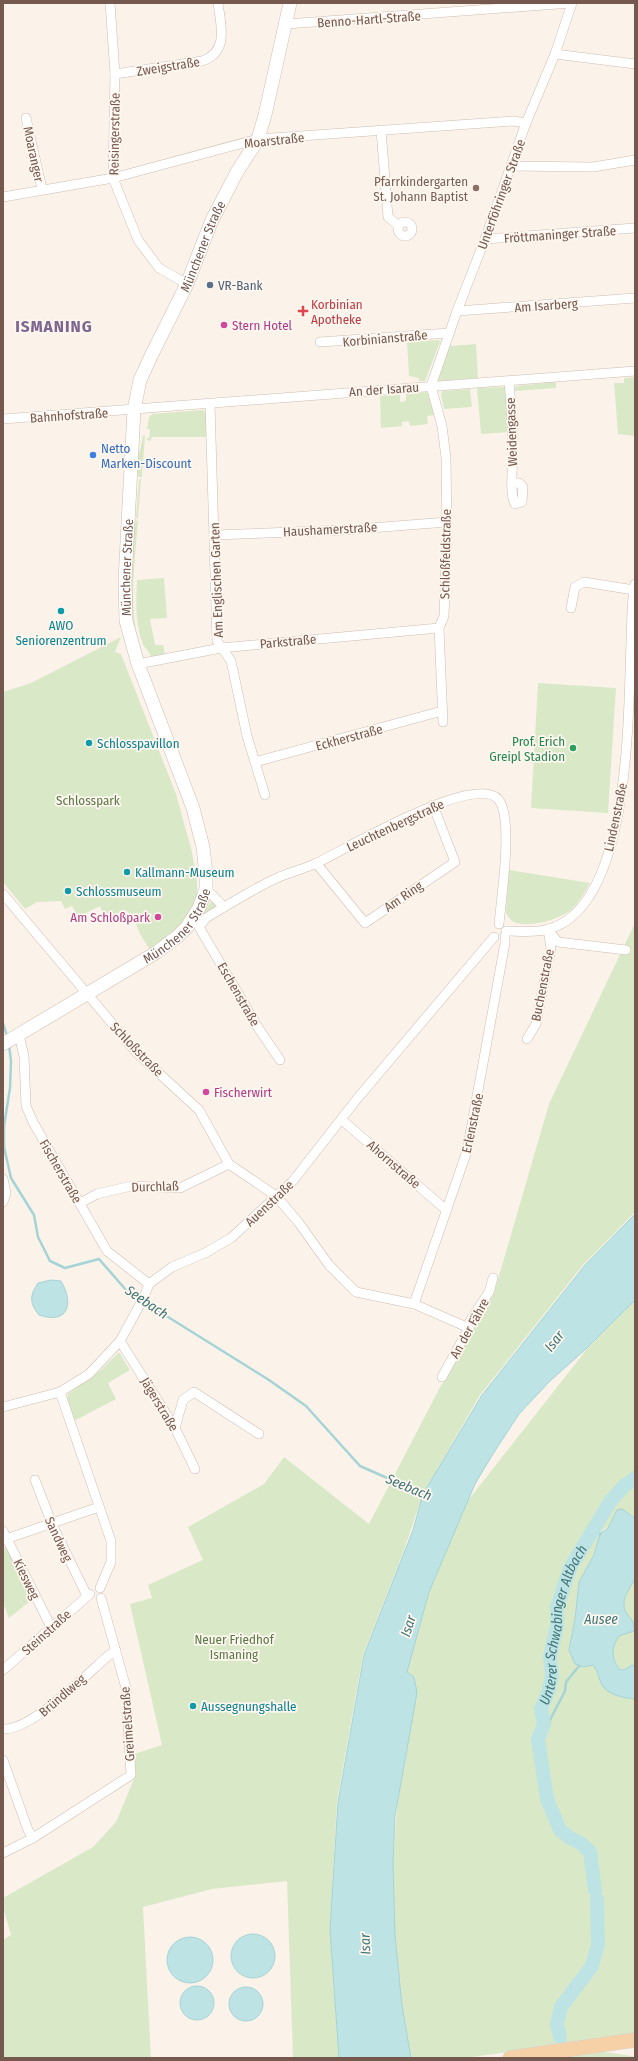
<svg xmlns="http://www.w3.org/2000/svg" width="638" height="2061" font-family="'Fira Sans Condensed',sans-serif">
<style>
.green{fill:#d9e9c8}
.water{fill:#bee3e4;stroke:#a5d3d6}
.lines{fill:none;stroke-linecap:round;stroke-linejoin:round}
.stream{stroke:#a5d3d6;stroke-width:2.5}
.river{stroke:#bee3e4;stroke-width:14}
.street-casing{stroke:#cfbcb2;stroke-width:10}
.secondary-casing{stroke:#d2bbb0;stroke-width:14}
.primary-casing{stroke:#d8d0cd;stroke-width:15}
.street{stroke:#fff;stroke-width:9}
.secondary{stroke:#fff;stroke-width:13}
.primary{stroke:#f6d0a6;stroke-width:14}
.education-dot{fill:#8d6e63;stroke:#fef7f0;stroke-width:1.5}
.service-dot{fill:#5c6f8a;stroke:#fef7f0;stroke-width:1.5}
.health-dot{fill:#e0444e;stroke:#fef7f0;stroke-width:1.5}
.hotel-dot{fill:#d1479c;stroke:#fef7f0;stroke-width:1.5}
.shop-dot{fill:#3f7fe0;stroke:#fef7f0;stroke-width:1.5}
.culture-dot{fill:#0f9aa8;stroke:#fef7f0;stroke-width:1.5}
.leisure-dot{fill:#2e9e5b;stroke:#fef7f0;stroke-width:1.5}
.labels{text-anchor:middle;stroke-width:3.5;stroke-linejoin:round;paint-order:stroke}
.street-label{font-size:13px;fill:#75584e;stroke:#fef7f0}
.education-label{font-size:13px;fill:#785e54;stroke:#fef7f0;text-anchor:end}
.service-label{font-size:13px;fill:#4e5e75;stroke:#fef7f0;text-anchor:start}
.health-label{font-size:13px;fill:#be3a42;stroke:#fef7f0;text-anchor:start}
.hotel-label{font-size:13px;fill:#b23c85;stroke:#fef7f0;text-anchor:start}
.shop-label{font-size:13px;fill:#366cbe;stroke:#fef7f0;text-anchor:start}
.culture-label{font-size:13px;fill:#0d838f;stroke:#fef7f0;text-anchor:start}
.leisure-label{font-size:13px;fill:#27864d;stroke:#fef7f0;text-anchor:end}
.park-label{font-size:13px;fill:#5b7946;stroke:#fef7f0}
.water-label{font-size:14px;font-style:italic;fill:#427678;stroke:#fef7f0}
.district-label{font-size:17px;font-weight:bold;letter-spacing:1px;fill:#7e6690;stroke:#fef7f0}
</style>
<rect width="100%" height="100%" fill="#fbf3e9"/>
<!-- green -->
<g class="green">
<path d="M439 340 440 342 425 381H419V378L409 376 407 342Z"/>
<path d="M476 344 478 378 438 381 449 346Z"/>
<path d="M635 377V436L618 434 614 383H624V378Z"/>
<path d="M556 382V388L515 391 516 386Z"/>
<path d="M504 387 506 388 509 432 481 434 477 388Z"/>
<path d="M470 389 472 407 444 409 441 394 443 391Z"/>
<path d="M427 392 430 395 435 415 427 416 428 424 410 426 409 421 402 422V426L381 428 380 396 400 395V402L406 401V394Z"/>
<path d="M203 410 206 413 207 437H152L151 441 147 440V438H149L150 429H147L149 417 152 414Z"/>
<path d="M143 435 145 436 142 477H139C133 465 142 448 143 435Z"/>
<path d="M139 479H141L138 518H136Z"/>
<path d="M138 520C135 560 129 601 138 640 126 602 131 563 133 523Z"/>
<path d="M164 578 167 618 150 619 155 645H163L165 655 151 657C148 649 144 648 142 642 135 622 136 601 137 580Z"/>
<path d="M121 637 115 652 121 654 176 794 192 852 197 882V898L183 924 150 950 140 934 132 915 125 910 105 919 100 906 80 916 77 915 72 906 65 909 61 901 37 902 25 909 3 882V692L31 683Z"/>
<path d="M538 683 616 688 608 813 531 808Z"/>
<path d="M509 870 590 883C585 892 579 902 572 909 560 920 526 929 512 921 510 919 507 915 506 913Z"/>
<path d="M211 901 215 903 216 907 201 918Z"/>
<path d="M635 923V1212L583 1265 480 1395 423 1494 403 1553 363 1655 337 1801 330 1929 339 2058H293L287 1881 212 1889 143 1907 151 2058H3V1940L11 1935 3 1907V1898L93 1847 116 1822 134 1779V1754L162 1745 130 1604 152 1598 148 1585 203 1560 188 1527 264 1484 284 1457 369 1524 438 1391 494 1293 549 1104Z"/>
<path d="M635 1300V1518L630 1513 603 1530 599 1538 594 1555 579 1582 575 1619 569 1650 575 1664 583 1667 593 1665 599 1672 602 1684 621 1697 635 1699V2034L466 2058H411L402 2006 395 1935 393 1863 407 1672 429 1592 466 1503 587 1349Z"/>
<path d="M119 1352 130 1370 108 1383 116 1399 74 1421 67 1398 68 1394 100 1371Z"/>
<path d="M8 1547 34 1598 9 1618 3 1603V1548Z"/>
<path d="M635 1577V1666L632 1665 624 1670 619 1669 613 1659 612 1647 619 1636 625 1612 624 1603 628 1590Z"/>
<path d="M598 2051 633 2056 635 2058H549Z"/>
</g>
<!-- water -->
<g class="water">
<path d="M635 1214V1300L587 1348 550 1381 519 1414 493 1454 475 1484 429 1592 407 1672 414 1677 417 1693 395 1816 393 1863 395 1935 402 2006 411 2058H339L330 1929 338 1802 364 1655 413 1530 423 1494 482 1395 585 1265Z"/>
<path d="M51 1280 61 1281C74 1303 69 1325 39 1315 30 1304 29 1296 38 1283Z"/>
<path d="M622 1509 635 1518C635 1530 638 1569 635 1578 631 1587 624 1594 624 1604 623 1616 636 1617 634 1631L619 1636C611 1649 611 1657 619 1669L624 1670 632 1665 635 1666V1699C624 1698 606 1695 601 1683 598 1676 598 1671 593 1665L583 1667 575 1664 569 1650 575 1619 579 1582 594 1555 600 1534 608 1528 617 1510Z"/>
<circle cx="253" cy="1956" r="22"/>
<circle cx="190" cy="1960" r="23"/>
<circle cx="197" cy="2003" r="17"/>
<circle cx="246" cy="2004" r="17"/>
</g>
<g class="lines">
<!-- stream -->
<g class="stream">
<path d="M3 1023 7 1036"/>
<path d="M9 1045 11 1061 10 1088 4 1126V1147L11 1178 34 1215 38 1237 50 1261 65 1268 99 1259 126 1290 140 1299"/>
<path d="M144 1302 269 1380 306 1406 360 1466 426 1495"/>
<path d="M595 1528 600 1534"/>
<path d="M544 1724 549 1722 552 1716 565 1691 566 1682 579 1666"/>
</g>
<!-- river -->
<g class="river">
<path id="s1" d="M595 1890 590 1852 581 1843 570 1838 560 1830 547 1799 538 1739 544 1724 541 1709 549 1690 552 1674 550 1657 557 1626V1607L570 1568 610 1502 622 1488 635 1478"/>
<path d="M560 2037 557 2024 561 2007 592 1966 598 1944 597 1899"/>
</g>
<defs>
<g id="street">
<path d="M110 3 115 74 113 178 138 240 159 268 187 284"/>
<path d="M286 24 571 3"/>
<path d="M555 54 635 64"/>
<path d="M115 74 202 61C229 52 221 26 218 3"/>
<path d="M26 118 42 189"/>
<path d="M381 130 388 217 399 226"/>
<path d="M512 166 593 167 635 160"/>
<path d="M3 197 113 178 258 139 513 121 526 123"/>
<circle cx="405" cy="229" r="7"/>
<path d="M485 239 635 228"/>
<path d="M457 311 635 298"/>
<path d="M320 342 449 333"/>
<path d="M509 381C511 405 513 428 513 452 513 465 509 494 515 504L522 502 523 487 519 483H512"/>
<path d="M210 404 217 641 231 661 247 736 265 795"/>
<path d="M3 419 635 371"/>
<path d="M214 535 345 530 447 522"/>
<path d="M571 608 575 587 584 582 634 590"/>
<path d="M138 664 221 648 439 628"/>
<path d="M443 722 439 628 444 616 447 532 446 458 442 426 431 386 457 311 485 239 526 123 555 54 572 3"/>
<path d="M255 762 442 711"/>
<path d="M316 863 365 923 455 862 433 805"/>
<path d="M206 889 224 907C242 897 259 886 277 878 290 872 304 869 317 863 346 849 474 773 498 799 514 816 501 900 499 924"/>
<path d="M3 894 137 1053 199 1110 229 1164 276 1196 299 1223 329 1265 356 1292 414 1304 469 1328"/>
<path d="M224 907 206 918 199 927 259 1029 280 1060"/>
<path d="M506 931C519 931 536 933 549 929 632 905 628 711 631 641 632 623 631 602 635 584"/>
<path d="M549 931 558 942 626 950"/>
<path d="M19 1035 24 1056 26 1106 33 1122 107 1251 149 1284"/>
<path d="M527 1039 536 1024 551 948 548 929"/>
<path d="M342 1120 445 1209"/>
<path d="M3 1179 6 1193 3 1202"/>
<path d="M80 1203 97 1194 131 1186 180 1188 229 1164"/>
<path d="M414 1304 467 1151 505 943V936"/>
<path d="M120 1341 175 1428 195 1469"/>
<path d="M442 1377 469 1328 470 1321 489 1292 493 1278"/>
<path d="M60 1392 111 1541V1562L100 1588"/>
<path d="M3 1407 60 1392 89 1374 120 1341 144 1297 149 1284 172 1267 205 1253 231 1238 292 1182 357 1099 494 937"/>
<path d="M175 1428 183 1400 194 1392 259 1434"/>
<path d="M35 1480 52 1524 87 1596"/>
<path d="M3 1531 51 1627"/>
<path d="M3 1540 99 1507"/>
<path d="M3 1670 90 1594"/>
<path d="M3 1729C31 1731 86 1675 109 1655L116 1651"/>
<path d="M3 1760 28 1830 33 1838"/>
<path d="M3 1853 33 1838 131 1775 126 1688 101 1598"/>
</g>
<g id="secondary">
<path id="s2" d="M3 1044 157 952 177 937 187 927 199 908 206 889V874L203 847 193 808 138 664 126 621 125 580 134 410 140 380 152 354 187 284 212 220 237 172 258 139 265 115 290 3"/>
</g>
<path id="primary" d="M510 2058 635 2040"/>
</defs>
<!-- street casing -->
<use href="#street" class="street-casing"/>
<!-- secondary casing -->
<use href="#secondary" class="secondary-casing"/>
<!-- primary casing -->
<use href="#primary" class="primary-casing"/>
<!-- street -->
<use href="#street" class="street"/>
<!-- secondary -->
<use href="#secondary" class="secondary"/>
<!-- primary -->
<use href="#primary" class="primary"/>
</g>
<!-- markers -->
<circle class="education-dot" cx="476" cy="188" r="4"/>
<circle class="service-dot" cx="210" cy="285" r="4"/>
<path class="health-dot" d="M301 305h4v4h4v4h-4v4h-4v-4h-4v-4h4z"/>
<g class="hotel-dot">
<circle cx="224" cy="325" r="4"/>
<circle cx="158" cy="917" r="4"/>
<circle cx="206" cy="1092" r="4"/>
</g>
<circle class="shop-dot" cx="93" cy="455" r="4"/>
<g class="culture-dot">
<circle cx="61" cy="611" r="4"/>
<circle cx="89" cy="743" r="4"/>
<circle cx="127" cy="872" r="4"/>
<circle cx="68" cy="891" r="4"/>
<circle cx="193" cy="1706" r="4"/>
</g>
<circle class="leisure-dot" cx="573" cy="748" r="4"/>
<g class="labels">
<!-- street labels -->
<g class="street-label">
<text transform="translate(369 19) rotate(-4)" y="5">Benno-Hartl-Straße</text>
<text transform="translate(168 66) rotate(-9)" y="5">Zweigstraße</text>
<text transform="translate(114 134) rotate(-89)" y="5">Reisingerstraße</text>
<text transform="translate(274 140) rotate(-6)" y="5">Moarstraße</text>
<text transform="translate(34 154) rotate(78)" y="5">Moaranger</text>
<text transform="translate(501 194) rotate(-70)" y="5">Unterföhringer Straße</text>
<text transform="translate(560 234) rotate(-4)" y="5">Fröttmaninger Straße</text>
<text dy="5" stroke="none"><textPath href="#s2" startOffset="932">Münchener Straße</textPath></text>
<text transform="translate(546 305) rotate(-4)" y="5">Am Isarberg</text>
<text transform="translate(385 338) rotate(-5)" y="5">Korbinianstraße</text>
<text transform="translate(384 389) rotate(-4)" y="5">An der Isarau</text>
<text transform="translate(69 415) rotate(-4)" y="5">Bahnhofstraße</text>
<text transform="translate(511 432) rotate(-92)" y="5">Weidengasse</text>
<text transform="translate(330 529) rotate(-3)" y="5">Haushamerstraße</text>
<text transform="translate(445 554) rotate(-89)" y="5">Schloßfeldstraße</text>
<text dy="5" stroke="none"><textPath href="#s2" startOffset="596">Münchener Straße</textPath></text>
<text transform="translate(216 580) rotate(-92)" y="5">Am Englischen Garten</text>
<text transform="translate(288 641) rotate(-5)" y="5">Parkstraße</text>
<text transform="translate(349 737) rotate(-15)" y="5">Eckherstraße</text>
<text transform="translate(615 817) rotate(-78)" y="5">Lindenstraße</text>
<text transform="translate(395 825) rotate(-25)" y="5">Leuchtenbergstraße</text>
<text transform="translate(403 896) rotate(-34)" y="5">Am Ring</text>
<text dy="5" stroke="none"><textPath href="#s2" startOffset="213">Münchener Straße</textPath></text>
<text transform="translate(542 985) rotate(-79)" y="5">Buchenstraße</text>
<text transform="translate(239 994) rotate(60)" y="5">Eschenstraße</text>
<text transform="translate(137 1049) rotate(46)" y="5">Schloßstraße</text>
<text transform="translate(472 1123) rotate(-78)" y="5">Erlenstraße</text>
<text transform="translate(394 1164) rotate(41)" y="5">Ahornstraße</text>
<text transform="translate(61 1171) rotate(60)" y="5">Fischerstraße</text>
<text transform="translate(155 1186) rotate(-2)" y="5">Durchlaß</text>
<text transform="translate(269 1203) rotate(-43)" y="5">Auenstraße</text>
<text transform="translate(469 1328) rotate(-61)" y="5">An der Fähre</text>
<text transform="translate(160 1404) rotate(59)" y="5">Jägerstraße</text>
<text transform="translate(59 1539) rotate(65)" y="5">Sandweg</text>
<text transform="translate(27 1579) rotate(64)" y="5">Kiesweg</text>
<text transform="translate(46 1632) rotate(-42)" y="5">Steinstraße</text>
<text transform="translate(62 1695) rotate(-41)" y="5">Bründlweg</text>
<text transform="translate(127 1724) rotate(-94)" y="5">Greimelstraße</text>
</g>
<!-- education labels -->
<g class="education-label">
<text x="468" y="186">Pfarrkindergarten<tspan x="468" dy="15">St. Johann Baptist</tspan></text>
</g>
<!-- service labels -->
<g class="service-label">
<text x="218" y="290">VR-Bank</text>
</g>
<!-- health labels -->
<g class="health-label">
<text x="311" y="309">Korbinian<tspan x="311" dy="15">Apotheke</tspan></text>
</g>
<!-- hotel labels -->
<g class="hotel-label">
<text x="232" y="330">Stern Hotel</text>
<text x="150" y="922" text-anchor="end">Am Schloßpark</text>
<text x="214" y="1097">Fischerwirt</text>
</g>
<!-- shop labels -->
<g class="shop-label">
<text x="101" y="453">Netto<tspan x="101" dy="15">Marken-Discount</tspan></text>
</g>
<!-- culture labels -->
<g class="culture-label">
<text x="61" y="630" text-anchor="middle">AWO<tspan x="61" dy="15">Seniorenzentrum</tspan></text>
<text x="97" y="748">Schlosspavillon</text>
<text x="135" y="877">Kallmann-Museum</text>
<text x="76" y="896">Schlossmuseum</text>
<text x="201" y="1711">Aussegnungshalle</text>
</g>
<!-- leisure labels -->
<g class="leisure-label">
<text x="565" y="746">Prof. Erich<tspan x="565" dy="15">Greipl Stadion</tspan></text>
</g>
<!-- park labels -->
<g class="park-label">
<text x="88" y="805">Schlosspark</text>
<text x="234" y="1644">Neuer Friedhof<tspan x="234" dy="15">Ismaning</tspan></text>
</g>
<!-- water labels -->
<g class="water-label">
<text transform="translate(147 1302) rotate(34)" y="5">Seebach</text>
<text transform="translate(554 1341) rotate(-52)" y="5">Isar</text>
<text transform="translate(409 1487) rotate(23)" y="5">Seebach</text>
<text x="601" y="1624">Ausee</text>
<text dy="5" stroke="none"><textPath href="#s1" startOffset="290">Unterer Schwabinger Altbach</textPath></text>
<text transform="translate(408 1626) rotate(-72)" y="5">Isar</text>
<text transform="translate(365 1944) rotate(-93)" y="5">Isar</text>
</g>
<!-- district labels -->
<g class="district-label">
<text x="54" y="332">ISMANING</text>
</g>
</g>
<!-- border -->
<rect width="638" height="2061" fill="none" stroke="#75584e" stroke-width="8"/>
</svg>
